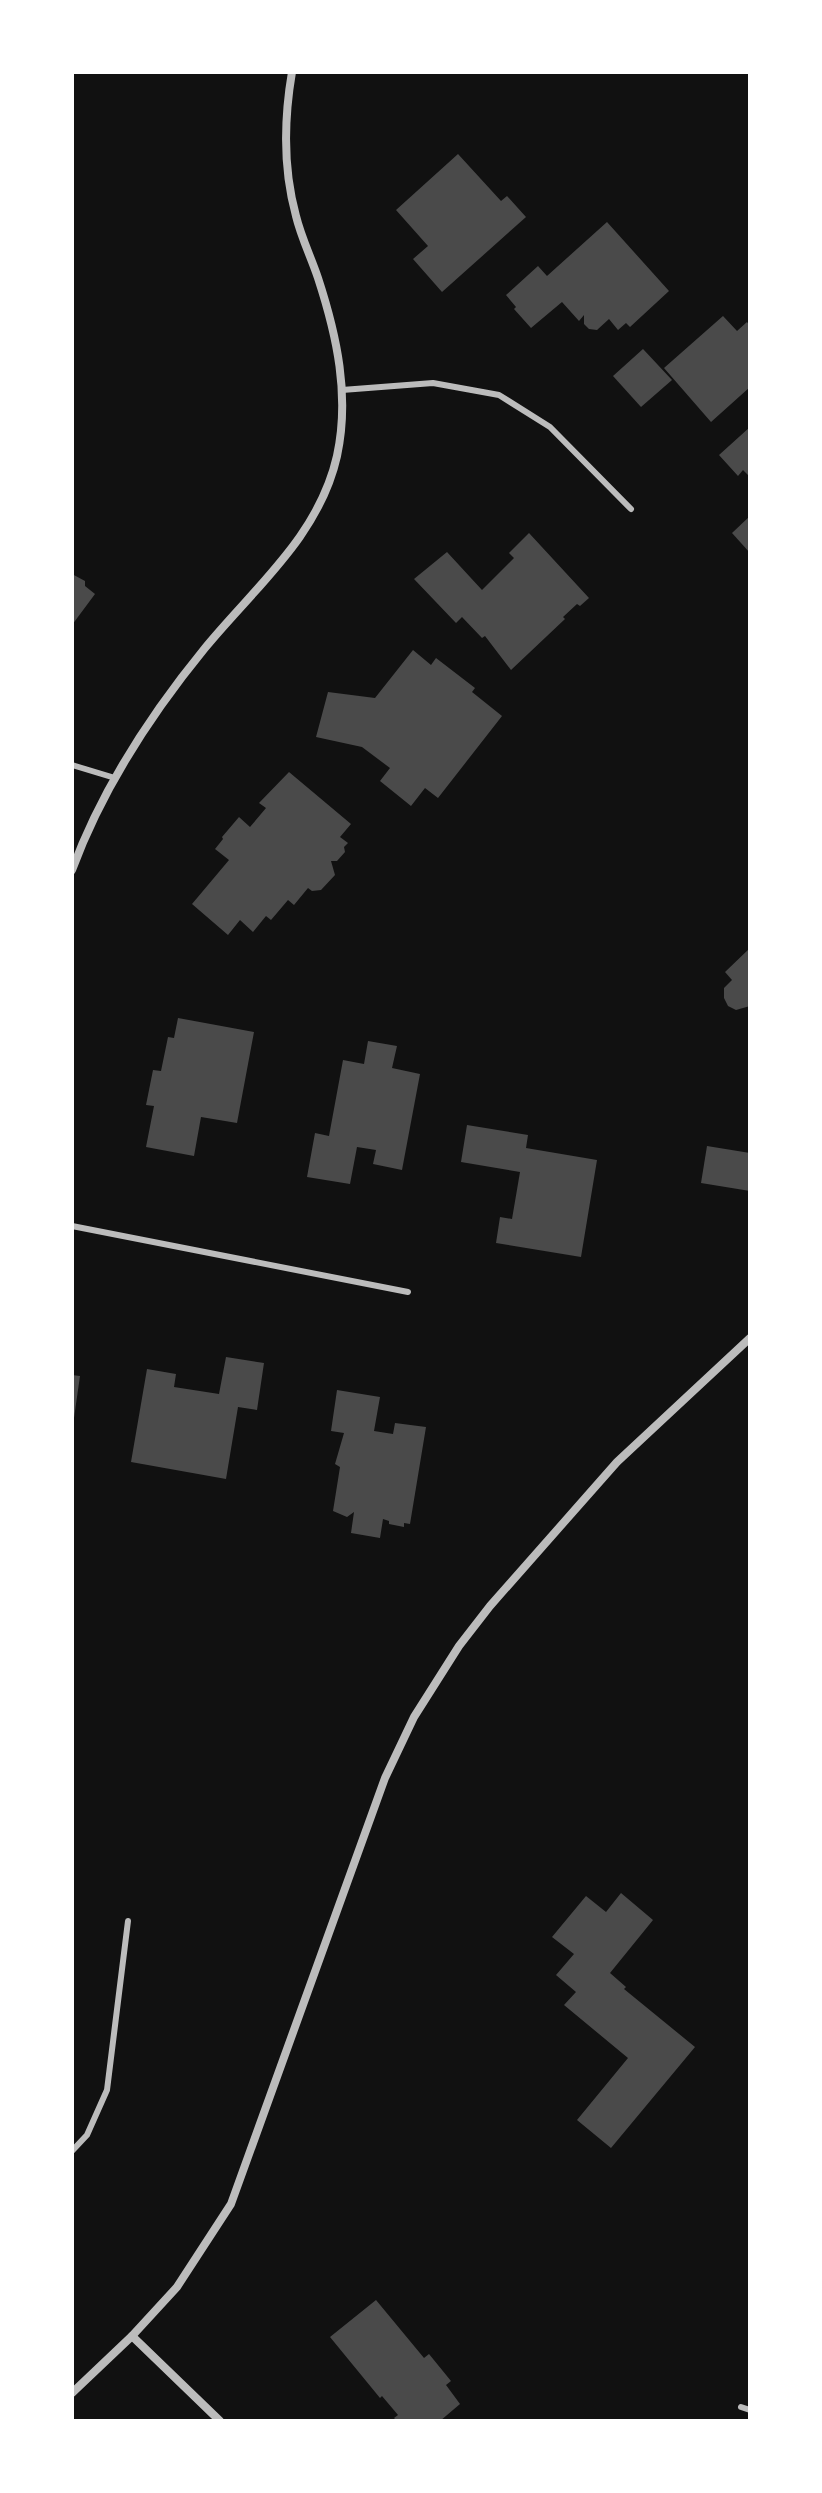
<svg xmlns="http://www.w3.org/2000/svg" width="822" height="2493" font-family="Figtree,sans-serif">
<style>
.building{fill:#4a4a4a}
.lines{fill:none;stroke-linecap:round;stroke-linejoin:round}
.service{stroke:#bcbcbc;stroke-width:6}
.minor{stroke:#bcbcbc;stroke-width:8}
</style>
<rect width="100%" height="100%" fill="#111"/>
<!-- building -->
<g class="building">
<path d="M458 154 501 201 507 196 526 217 442 292 413 259 428 246 396 210Z"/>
<path d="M607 222 669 291 630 327 626 323 618 330 609 319 597 330 589 329 584 324V315L579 321 562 302 531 328 514 309 516 307 506 295 538 266 547 276Z"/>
<path d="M723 316 737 331 747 322 750 326V387L711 422 664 368Z"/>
<path d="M643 349 672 380 641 407 613 376Z"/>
<path d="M750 427V477L743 470 738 476 719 455Z"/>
<path d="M750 516V553L732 533Z"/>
<path d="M529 533 589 598 580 606 577 604 563 617 565 619 511 670 485 636 482 638 462 617 456 623 414 579 447 552 482 590 514 558 509 553Z"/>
<path d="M72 574 85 581V586L95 594 72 625Z"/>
<path d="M413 650 431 665 436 658 475 688 472 692 502 716 438 798 425 788 411 806 380 781 390 768 362 747 316 737 328 692 375 698Z"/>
<path d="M289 772 351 824 340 837 348 843 344 847 345 852 337 861H331L335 875 321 890 312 891 308 888 294 905 288 900 271 920 266 916 253 932 240 920 228 935 192 904 229 860 215 849 223 839 222 837 239 817 250 827 266 808 259 803Z"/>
<path d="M750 948V1006L736 1010 728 1006 724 998V988L732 980 725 972Z"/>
<path d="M178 1018 254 1032 237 1123 201 1117 194 1156 146 1147 154 1106 146 1105 153 1070 161 1071 168 1037 174 1038Z"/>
<path d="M368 1041 397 1046 392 1068 420 1074 402 1170 373 1164 376 1150 357 1147 350 1184 307 1177 315 1133 329 1136 343 1060 364 1064Z"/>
<path d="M467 1125 528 1135 526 1148 597 1160 581 1257 496 1243 500 1217 512 1219 520 1172 461 1162Z"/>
<path d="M707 1146 750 1153V1191L701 1183Z"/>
<path d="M226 1357 264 1363 257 1410 238 1407 226 1479 131 1462 147 1369 176 1374 174 1387 219 1394Z"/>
<path d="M72 1375 80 1376 74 1418H72Z"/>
<path d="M337 1390 380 1397 374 1431 393 1434 395 1423 426 1427 410 1524 404 1523V1527L389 1524V1521L383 1519 380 1538 351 1533 354 1512 347 1517 333 1511 340 1467 335 1464 344 1433 331 1431Z"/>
<path d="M621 1893 653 1920 610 1973 626 1987 624 1989 695 2047 611 2148 577 2120 628 2058 564 2005 576 1992 556 1975 574 1954 552 1937 586 1896 606 1912Z"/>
<path d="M376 2300 424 2358 429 2354 451 2381 446 2385 460 2404 440 2421H397L394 2418 398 2415 382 2396 380 2398 330 2337Z"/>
</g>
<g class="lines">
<!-- service -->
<g class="service">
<path d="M342 390 433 383 499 395 550 427 631 509"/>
<path d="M72 765 115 778"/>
<path d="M72 1226 408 1292"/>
<path d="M72 2151 87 2135 107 2090 128 1921"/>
<path d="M741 2407 750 2410"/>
</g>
<!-- minor -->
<g class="minor">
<path d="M72 870C102 789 151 714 205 648 255 587 319 536 337 456 350 396 337 336 318 278 311 257 301 237 296 216 283 169 284 119 292 72"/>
<path d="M132 2336 220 2421"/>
<path d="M72 2393 132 2336 177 2287 231 2204 385 1778 414 1717 459 1646 490 1606 617 1462 750 1338"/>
</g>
</g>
<!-- border -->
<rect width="822" height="2493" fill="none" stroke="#ffffff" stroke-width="148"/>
</svg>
